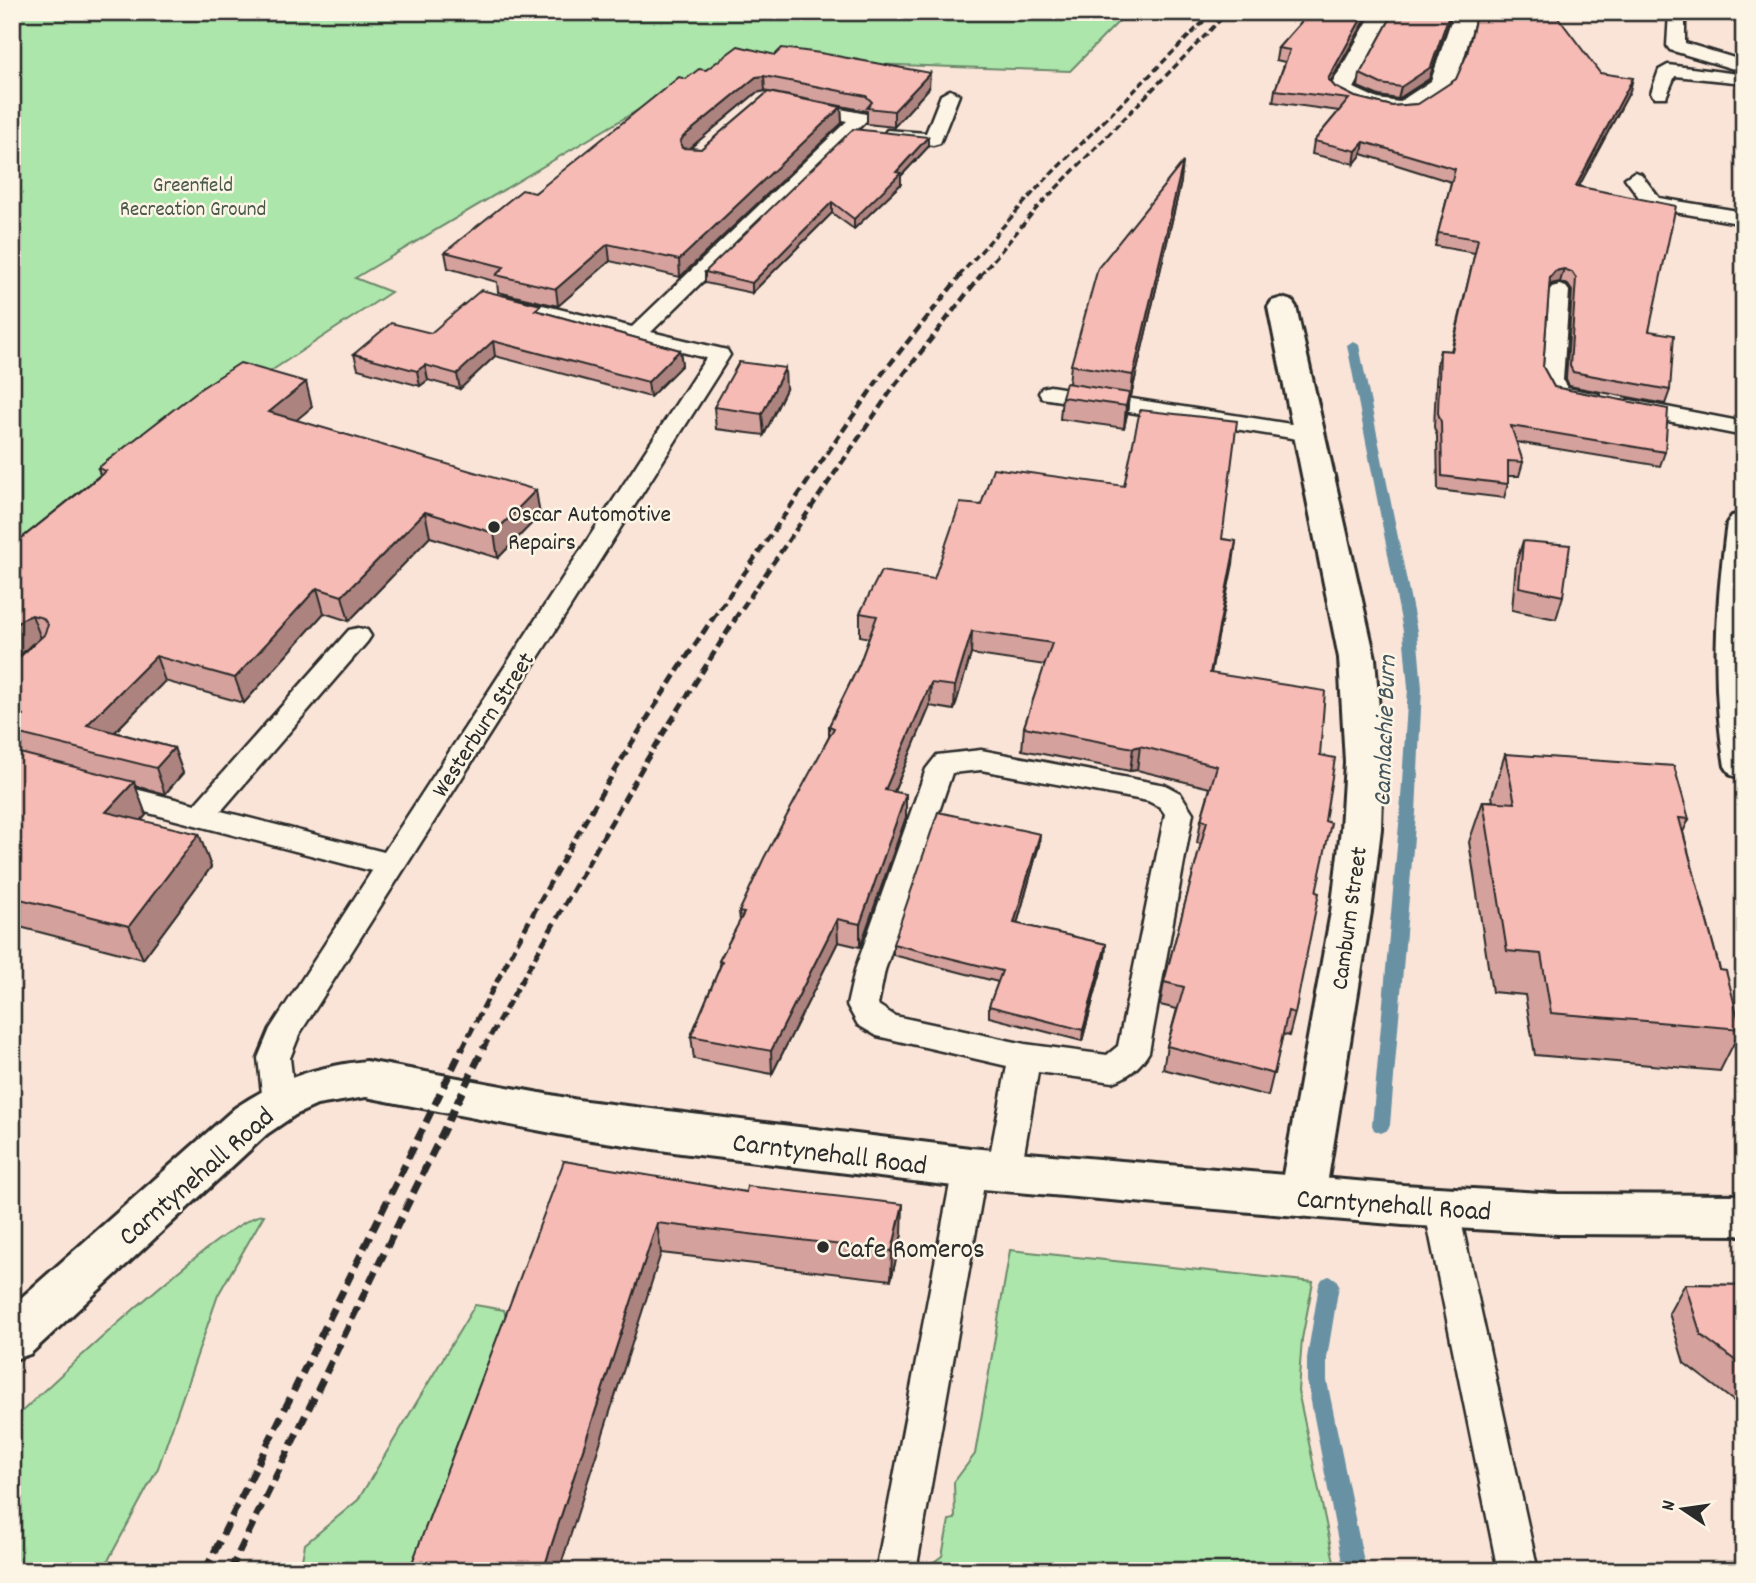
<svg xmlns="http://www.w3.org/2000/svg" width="1756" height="1583" font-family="Dekko,sans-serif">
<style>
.green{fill:#ace6ab;stroke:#6c886b;stroke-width:2}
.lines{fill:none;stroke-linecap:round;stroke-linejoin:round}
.stream{fill:#6991a4;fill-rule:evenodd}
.service-casing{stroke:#2b2b2b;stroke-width:5}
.minor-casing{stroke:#2b2b2b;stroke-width:6}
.tertiary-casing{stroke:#2b2b2b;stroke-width:6}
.primary-casing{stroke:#2b2b2b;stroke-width:6}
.service{fill:#fcf5e5;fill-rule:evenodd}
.minor{fill:#fcf5e5;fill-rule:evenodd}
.tertiary{fill:#fcf5e5;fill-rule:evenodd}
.primary{fill:#fcf5e5;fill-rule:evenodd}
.rail-far3{stroke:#2b2b2b;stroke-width:3.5;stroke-dasharray:7 3.5;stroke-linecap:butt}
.rail-far2{stroke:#2b2b2b;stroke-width:4.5;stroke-dasharray:9 4.5;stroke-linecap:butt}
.rail-far1{stroke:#2b2b2b;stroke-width:5;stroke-dasharray:10 5;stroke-linecap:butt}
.rail{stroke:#2b2b2b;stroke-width:7;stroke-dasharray:13 7;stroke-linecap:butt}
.wall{fill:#d4a19c;stroke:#2b2b2b;stroke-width:2;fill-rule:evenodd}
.shaded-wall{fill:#ad837f;stroke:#2b2b2b;stroke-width:2}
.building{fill:#f7bbb5;stroke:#2b2b2b;stroke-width:2}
.poi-dot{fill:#2b2b2b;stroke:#fcf5e5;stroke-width:2.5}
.labels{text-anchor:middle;stroke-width:5;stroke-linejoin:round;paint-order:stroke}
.far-park-label{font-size:21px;fill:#4b5a4b;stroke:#fcf5e5}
.poi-label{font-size:24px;fill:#2b2b2b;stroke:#fcf5e5;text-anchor:start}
.street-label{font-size:24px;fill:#2b2b2b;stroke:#fcf5e5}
.water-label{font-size:26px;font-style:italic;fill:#45565d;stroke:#fcf5e5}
.near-street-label{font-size:28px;fill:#2b2b2b;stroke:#fcf5e5}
.near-poi-label{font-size:28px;fill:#2b2b2b;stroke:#fcf5e5;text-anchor:start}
</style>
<rect width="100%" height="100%" fill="#fae4d7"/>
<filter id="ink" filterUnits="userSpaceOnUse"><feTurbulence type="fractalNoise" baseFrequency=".0143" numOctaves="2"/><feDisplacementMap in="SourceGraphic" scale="14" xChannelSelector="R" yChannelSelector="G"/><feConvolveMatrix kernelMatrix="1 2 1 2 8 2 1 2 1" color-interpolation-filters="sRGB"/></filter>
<g filter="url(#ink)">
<!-- green -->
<g class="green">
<path d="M12 12H1128L1070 71 724 59 355 278 391 292 207 413 12 567Z"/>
<path d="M264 1215 218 1295 158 1468 104 1568 111 1571H12V1421C44 1390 233 1212 264 1215Z"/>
<path d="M1010 1250 1313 1282 1302 1339 1298 1391 1336 1571H929L931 1564 942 1556 949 1520 955 1519 954 1482 975 1454Z"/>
<path d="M475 1305 504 1310 506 1317 430 1571H308L301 1565 305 1544 358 1500Z"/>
</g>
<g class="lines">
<!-- stream -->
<g class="stream">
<path d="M1353 341 1359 345 1417 631 1422 688 1416 813 1390 1125 1388 1130 1381 1133 1374 1130 1372 1125 1400 813 1408 688 1403 631 1347 345Z"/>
<path d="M1329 1276 1336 1279 1339 1285 1327 1358V1381L1364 1562 1363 1571H1341L1342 1562 1307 1381V1358L1319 1285 1322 1279Z"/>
</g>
<defs>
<g id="service">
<path d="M1669 12H1685V43L1744 61V72L1670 50 1667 46Z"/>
<path d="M1668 65 1738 74 1744 75V83L1675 76 1666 97H1654L1651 93 1659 70Z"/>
<path d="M950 90 959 95 940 143 933 145 887 138 884 134 887 130 926 133 941 95Z"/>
<path d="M806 102 866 114 869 118 651 332 727 350 730 355 300 1033 290 1058 295 1102 291 1111 279 1115 267 1111 263 1102 258 1058 270 1029 372 871 103 801 93 798 89 791 93 784 103 781 195 804 349 630 358 628 367 630 371 636 367 642 221 811 384 852 706 358 499 306 496 302 499 298 506 296 632 327 847 121 800 111 797 107 800 103Z"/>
<path d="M1634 172 1641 174 1659 198 1744 212V224L1646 207 1625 178Z"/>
<path d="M1559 285 1566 287 1569 291 1563 380 1567 388 1598 394 1601 399 1598 404 1590 406 1550 398 1541 380 1549 291 1552 287Z"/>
<path d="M1050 386 1310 427 1318 429 1321 434 1318 439 1310 441 1042 398 1039 393 1042 388Z"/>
<path d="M1630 400 1744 422V436L1622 412 1619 407 1622 402Z"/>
<path d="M981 750 1165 785 1180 793 1193 813 1149 1052C1141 1066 1128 1077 1113 1082L1038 1072 1021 1171 1016 1181 1004 1185 992 1181 987 1171 1007 1066 877 1036 858 1025 847 1005 855 970 926 769 937 755ZM981 770 1148 801 1160 807 1165 814 1118 1046 1107 1055 1025 1044 895 1016 878 1005 885 970 952 773Z"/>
<path d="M970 1154 982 1158 987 1168 916 1571H876L953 1168 958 1158Z"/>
<path d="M1441 1192 1453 1197 1458 1207 1538 1571H1498L1424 1207 1429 1197Z"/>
</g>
<g id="minor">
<path d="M1373 12H1396L1354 88 1378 99 1399 102 1431 81 1454 12H1476C1472 27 1459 82 1451 90 1441 99 1421 113 1409 116 1390 121 1339 107 1328 91Z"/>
<path d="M1282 298 1292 301 1296 307 1375 658 1383 762 1381 829 1371 912 1325 1197 1319 1211 1302 1217 1285 1211 1279 1197 1331 912 1341 829 1345 762 1339 658 1268 307 1272 301Z"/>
</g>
<path id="tertiary" d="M366 1061 578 1100 970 1148 1403 1185 1558 1194 1744 1195V1235L1558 1234 1403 1225 970 1188 681 1153 578 1138 366 1097 317 1105 295 1115 267 1134 30 1354 12 1360V1306L235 1108C279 1079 314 1067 366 1061Z"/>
<path id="primary" d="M1744 513V779L1731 775 1725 766C1711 684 1716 605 1727 523L1732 516Z"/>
</defs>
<!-- service casing -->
<use href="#service" class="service-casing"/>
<!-- minor casing -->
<use href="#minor" class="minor-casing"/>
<!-- tertiary casing -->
<use href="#tertiary" class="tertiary-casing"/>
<!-- primary casing -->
<use href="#primary" class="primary-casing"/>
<!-- service -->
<use href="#service" class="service"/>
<!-- minor -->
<use href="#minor" class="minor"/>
<!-- tertiary -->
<use href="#tertiary" class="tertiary"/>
<!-- primary -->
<use href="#primary" class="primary"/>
<!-- rail-far3 -->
<g class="rail-far3">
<path d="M959 276 1040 185 1213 12"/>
<path d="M980 276 1036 209 1228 12"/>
</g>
<!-- rail-far2 -->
<g class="rail-far2">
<path d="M712 620 882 374 961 275"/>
<path d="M734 620 893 388 981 275"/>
</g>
<!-- rail-far1 -->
<g class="rail-far1">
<path d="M462 1049C537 901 619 755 713 618"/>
<path d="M483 1049 646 761 736 618"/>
</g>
<!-- rail -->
<g class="rail">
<path d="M205 1571 463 1047"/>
<path d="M230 1571 484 1047"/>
</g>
</g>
<!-- wall -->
<g class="wall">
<path d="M1370 12 1331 82 1335 87 1355 97 1392 106 1418 104 1600 73 1630 91 1579 186 1649 331 1670 390 1665 404 1569 386 1566 379 1572 291 1568 285 1560 282 1551 284 1549 287 1543 367 1554 387 1665 452 1660 466 1516 442 1523 462 1519 476H1508V484L1504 498 1438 490 1437 436 1434 427 1437 364 1440 350 1451 351 1475 253 1435 246 1451 182 1362 154 1354 164 1312 154 1314 141 1339 111 1273 102 1275 90 1285 62 1276 60 1278 48 1304 19 1305 13Z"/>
<path d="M1394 12H1452L1429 79 1398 99 1379 96 1358 87 1360 74Z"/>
<path d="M775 55 929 88 894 127 867 124V111L769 92 841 107 842 123 680 277 610 261 558 306 498 292 497 282 448 268 445 252 535 193 686 79 706 70ZM765 91 768 92 701 149 690 148 756 93Z"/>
<path d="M928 147 901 176V184L854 229 832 213 752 293 705 283V272Z"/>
<path d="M1181 182 1131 396H1129L1127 414 1124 428 1060 419 1062 397 1069 383 1071 365Z"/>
<path d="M542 312 680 350 682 365 650 397 495 356 460 389 428 380 420 386 358 369 354 354 431 333Z"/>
<path d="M786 389 764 435 716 429 714 407Z"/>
<path d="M312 407 296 420 540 515 498 558 430 537 349 621 324 613 244 703 165 681 115 732 174 748 183 773 165 794 135 786 146 815 141 821 199 834 211 867 143 959 12 925V751L17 752 12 740V664L34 643 12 663V546L100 475 98 468Z"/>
<path d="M1222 539 1236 541 1211 673 1320 755 1325 821 1316 892 1295 1013 1289 1036 1283 1034 1268 1096 1163 1069 1167 1046 1177 1009 1160 1005 1164 982 1201 844 1197 843 1201 820 1210 788 1137 770 1130 771 1022 750 1024 727 1045 665 971 654 954 710 930 706 894 792 906 817 860 947 838 942 772 1074 694 1059 691 1036 720 967 719 961 740 921 739 912 829 737V726L859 665 869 638 860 636V613L934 579Z"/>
<path d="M1523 541 1563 596 1556 619 1512 610 1516 563Z"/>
<path d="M1505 754 1689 819 1683 832 1720 970 1741 1029 1720 1071 1535 1055 1525 995 1492 992 1469 842 1483 801H1493L1492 796Z"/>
<path d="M1039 845 1017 924 1106 944 1105 956 1082 1041 989 1017V1006L998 982 893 955V944Z"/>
<path d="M564 1161 902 1234 891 1280 661 1253Z"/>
<path d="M1685 1284 1744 1285V1409L1684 1363 1669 1313Z"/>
</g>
<!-- shaded-wall -->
<g class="shaded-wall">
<path d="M1365 12H1370L1325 91 1328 79Z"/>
<path d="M1450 12H1452L1429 79 1398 99 1401 87Z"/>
<path d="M930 73 929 88 894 127V111Z"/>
<path d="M764 76 765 91 756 93 684 153 680 142 683 137 756 77Z"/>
<path d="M1633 78 1630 91 1572 199 1576 186Z"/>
<path d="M841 107 842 123 680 277 679 260Z"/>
<path d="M928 137V147L901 176V184L854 229V219Z"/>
<path d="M1364 142 1362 154 1354 164 1356 151Z"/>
<path d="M1183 162 1181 182 1131 396 1133 375Z"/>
<path d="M832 202V213L752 293V283Z"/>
<path d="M608 244 610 261 558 306 556 289Z"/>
<path d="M1564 269 1560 282 1551 284 1546 291 1550 277 1555 271Z"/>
<path d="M493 341 495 356 460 389 457 374Z"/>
<path d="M680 350 682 365 650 397 648 382Z"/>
<path d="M425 365 428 380 420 386 417 371Z"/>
<path d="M785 368 786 389 764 435 762 414Z"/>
<path d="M306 382 312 407 276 437 269 412Z"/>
<path d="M1129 393 1127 414 1124 428 1126 406Z"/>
<path d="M536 490 540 515 498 558 494 533Z"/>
<path d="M425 512 430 537 349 621 342 596Z"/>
<path d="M1236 541 1233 564 1206 696 1210 673Z"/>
<path d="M317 588 324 613 244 703 235 678Z"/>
<path d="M32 615 42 641 32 644 12 663V628L22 619Z"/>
<path d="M972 631 971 654 954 710 955 686Z"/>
<path d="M156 656 165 681 97 750 87 725Z"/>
<path d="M931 683 930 706 885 813V790Z"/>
<path d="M1140 746 1137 770 1130 771 1133 748Z"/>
<path d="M174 748 183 773 165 794 156 768Z"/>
<path d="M134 782 146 815 120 845 106 812Z"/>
<path d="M906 794V817L860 947V924Z"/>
<path d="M199 834 211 867 143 959 129 926Z"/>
<path d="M1040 834 1039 845 1014 935V923Z"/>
<path d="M837 919 838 942 772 1074 771 1051Z"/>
<path d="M1106 944 1105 956 1082 1041 1083 1030Z"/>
<path d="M903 1204 902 1234 891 1280 892 1251Z"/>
<path d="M657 1223 661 1253 559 1571H543Z"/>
</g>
<!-- building -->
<g class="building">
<path d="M1305 12H1365L1328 79 1335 87 1355 97 1392 106 1418 104 1456 79 1467 54 1477 12H1554L1600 73 1633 78 1576 186 1676 206 1649 331 1674 335 1670 390 1573 372 1570 366 1576 278 1572 272 1564 269 1555 271 1550 277 1543 367 1554 387 1668 409 1665 452 1511 426 1523 462 1508 461V484L1442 476 1441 422 1438 413 1440 350 1452 351 1478 239 1438 233 1455 169 1364 142 1356 151 1314 141 1349 99 1275 90 1290 50 1278 48 1309 13Z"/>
<path d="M1394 12H1450L1431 67 1401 87 1381 84 1360 74Z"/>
<path d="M738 46 775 55 782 48 820 53 930 73 894 111 867 108 872 102 866 96 764 76 756 77 683 137 680 142 682 148 701 149 768 92 841 107 679 260 608 244 556 289 496 275 504 267 445 252 522 190 535 193 679 77 686 79 699 69 706 70Z"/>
<path d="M853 129 928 137 896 172 901 173 854 219 832 202 752 283 705 272Z"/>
<path d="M1183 162 1133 375 1071 365 1098 268Z"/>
<path d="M481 290 541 305 535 310 680 350 648 382 493 341 457 374 425 365 417 371 354 354 391 323 431 333Z"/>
<path d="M739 362 785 368 762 414 714 407Z"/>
<path d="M240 363 306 382 269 412 536 490 494 533 425 512 342 596 317 588 235 678 156 656 87 725 174 748 156 768 12 732V726L24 715 12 711V664L44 635 48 625 43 618 32 615 22 619 12 628V546L106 471 98 468 200 389Z"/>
<path d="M1066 383 1129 393 1126 406 1062 397Z"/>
<path d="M1140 410 1237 421 1222 539 1236 541 1210 673 1325 691 1320 755 1335 758 1325 821 1331 823 1316 892 1319 893 1295 1013 1288 1011 1274 1074 1167 1046 1184 987 1164 982 1207 821 1201 820 1217 766 1140 746 1133 748 1024 727 1052 643 972 631 955 686 931 683 885 790 906 794 860 924 837 919 771 1051 691 1036 722 962 719 961 744 913 739 912 764 858 834 728 829 726 859 665 877 616 860 613 881 571 934 579 960 503 981 505 993 468 1124 486Z"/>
<path d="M1523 541 1570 545 1563 596 1519 587Z"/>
<path d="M12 751 134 782 106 812 199 834 129 926 12 897Z"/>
<path d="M1505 754 1674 766 1689 819 1679 818 1720 970 1726 971 1741 1029 1551 1013 1541 954 1507 951 1483 801 1515 803Z"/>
<path d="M938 812 1040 834 1014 923 1106 944 1083 1030 989 1006 1002 971 893 944Z"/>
<path d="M564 1161 746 1192 747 1186 903 1204 892 1251 657 1223 543 1571H409Z"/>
<path d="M1685 1284 1744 1285V1367L1701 1335Z"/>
</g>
</g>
<!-- markers -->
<g class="poi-dot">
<circle cx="494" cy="527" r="7"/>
<circle cx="823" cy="1247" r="7"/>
</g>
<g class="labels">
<!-- far-park labels -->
<g class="far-park-label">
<text x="193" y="191">Greenfield<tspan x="193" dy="24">Recreation Ground</tspan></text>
</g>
<!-- poi labels -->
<g class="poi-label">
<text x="508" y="521">Oscar Automotive<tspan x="508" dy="28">Repairs</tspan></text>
</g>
<!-- street labels -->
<g class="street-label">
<text transform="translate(482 724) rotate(-57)" y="8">Westerburn Street</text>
<text transform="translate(1348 918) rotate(-82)" y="8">Camburn Street</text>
</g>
<!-- water labels -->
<g class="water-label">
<text transform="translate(1383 731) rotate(-88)" y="9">Camlachie Burn</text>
</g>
<!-- near-street labels -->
<g class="near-street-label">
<text transform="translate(830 1152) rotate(7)" y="10">Carntynehall Road</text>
<text transform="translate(195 1175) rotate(-41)" y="10">Carntynehall Road</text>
<text transform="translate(1394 1203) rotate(4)" y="10">Carntynehall Road</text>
</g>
<!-- near-poi labels -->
<g class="near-poi-label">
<text x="837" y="1257">Cafe Romeros</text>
</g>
</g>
<!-- margin -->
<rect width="1756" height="1583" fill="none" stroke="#fcf5e5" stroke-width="42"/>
<rect x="21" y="21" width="1714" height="1541" fill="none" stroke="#2b2b2b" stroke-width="2.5" filter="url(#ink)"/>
<!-- north arrow -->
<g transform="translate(1683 1509) rotate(283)" stroke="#fcf5e5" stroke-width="5" paint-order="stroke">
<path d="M0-5L12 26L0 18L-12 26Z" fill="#2b2b2b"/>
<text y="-10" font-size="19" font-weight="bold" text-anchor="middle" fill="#2b2b2b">N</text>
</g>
</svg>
